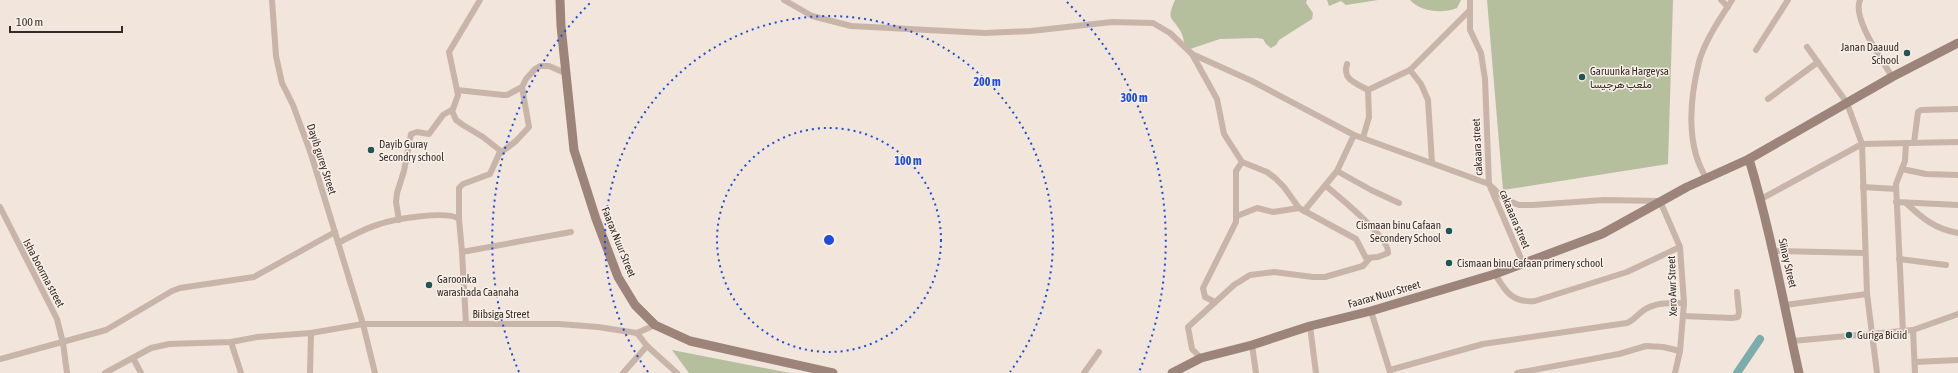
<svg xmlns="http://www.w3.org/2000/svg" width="1958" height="373" font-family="'Asap Condensed',Vazirmatn,sans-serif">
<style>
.green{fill:#b6bf9d}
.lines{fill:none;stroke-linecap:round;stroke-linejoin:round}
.canal{stroke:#7cadab;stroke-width:8}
.street{stroke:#c8b4a8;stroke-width:6}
.secondary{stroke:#9c847a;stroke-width:9}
.ring{fill:none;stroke:#1d4ed8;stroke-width:2;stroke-dasharray:2 4}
.poi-dot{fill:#205554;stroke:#f9f0e8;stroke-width:1.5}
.labels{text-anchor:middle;stroke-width:3;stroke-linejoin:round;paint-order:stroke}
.poi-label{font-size:11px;fill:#362b28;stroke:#f9f0e8;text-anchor:start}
.street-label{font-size:11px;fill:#362b28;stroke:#f9f0e8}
.centre{fill:#1d4ed8;stroke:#f9f0e8;stroke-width:2}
.ring-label{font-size:12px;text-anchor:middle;font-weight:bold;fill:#1d4ed8;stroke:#f9f0e8;stroke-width:3;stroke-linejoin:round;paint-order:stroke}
</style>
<rect width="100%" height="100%" fill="#f1e5dc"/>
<!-- green -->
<g class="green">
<path d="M1175 0H1307L1306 3 1313 13 1312 19 1279 40 1276 45 1271 48 1266 44 1263 39 1257 38 1220 39 1190 49 1185 46C1184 42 1183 36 1181 32 1172 16 1166 21 1175 0Z"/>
<path d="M1327 0H1378L1346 5 1341 1 1329 6Z"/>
<path d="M1410 0H1461L1457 8C1442 14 1421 12 1410 0Z"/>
<path d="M1487 0H1673L1668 164 1503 190Z"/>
<path d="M672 350 790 373H689Z"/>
</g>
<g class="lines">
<!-- canal -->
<path class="canal" d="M1737 373 1760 339"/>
<!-- street -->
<g class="street">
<path d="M272 0 276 56 282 83 293 105 311 154 363 324 375 373"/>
<path d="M784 0 812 16 851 26 985 33 1031 31 1112 22 1153 23 1170 33 1192 54 1252 81 1354 135 1489 184 1504 199 1519 205H1533L1604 200 1660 201 1680 247 1684 303 1680 351 1675 373"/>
<path d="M1470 0V30L1481 53 1485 79 1489 184 1523 263"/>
<path d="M1721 0 1728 7"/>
<path d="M1860 0C1852 19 1882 59 1892 77"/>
<path d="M1807 47 1847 103 1862 144 1867 294 1877 373"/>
<path d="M1756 50 1788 0"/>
<path d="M1192 54 1217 99 1224 134 1242 162 1267 172 1275 178 1284 187 1299 208 1356 239 1366 258 1378 257 1388 253C1390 238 1338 196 1326 186"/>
<path d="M1347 64C1342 80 1356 83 1368 90"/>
<path d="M1410 70 1421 84 1428 100 1432 163"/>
<path d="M457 90 503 95H507L522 87"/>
<path d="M1768 99 1818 62"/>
<path d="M452 111 456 120 463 125 483 137 502 152"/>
<path d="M1363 138 1369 117 1368 90 1410 70 1469 11"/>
<path d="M1914 143 1918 112 1921 110 1958 109"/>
<path d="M1902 169 1926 174 1958 175"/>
<path d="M1337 171 1371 190 1399 203"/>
<path d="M1707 179C1685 146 1690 98 1699 62 1705 40 1720 19 1732 0"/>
<path d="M1863 187 1896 189"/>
<path d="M1761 199 1862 144 1958 142"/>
<path d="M1896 202 1958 205"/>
<path d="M1906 203C1922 218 1935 229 1958 233"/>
<path d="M0 207 57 319 63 343 67 373"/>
<path d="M1304 211 1337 171 1354 135"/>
<path d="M1237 216 1257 208 1273 212 1299 208"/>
<path d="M399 220 396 202 397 193 404 171 411 134 417 132 429 134 443 115 453 109 458 95 457 90 449 52 480 0"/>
<path d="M338 243C352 236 365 228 380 224 395 219 447 210 459 219"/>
<path d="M1773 251 1865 253"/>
<path d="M462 252 571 232"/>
<path d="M1899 259 1946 265"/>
<path d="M1495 274C1505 291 1512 303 1535 301L1627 272 1680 247"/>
<path d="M1215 302 1205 297 1203 288 1236 222V171L1242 162"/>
<path d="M1785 305 1867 294"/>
<path d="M1371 311 1390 372"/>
<path d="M1683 316 1732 318 1738 317 1739 312 1737 292"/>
<path d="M466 324 462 252 459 219V188L463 184 490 174 499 154 516 141 529 127 522 87 526 79 535 69 540 66H549L565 73"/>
<path d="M1310 326 1316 373"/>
<path d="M1913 330 1915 373"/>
<path d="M1903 332 1896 184 1905 161 1906 143"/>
<path d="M637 333 647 346 677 373"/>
<path d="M637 333 655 325"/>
<path d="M1792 341 1913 330 1958 314"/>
<path d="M231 342 241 373"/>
<path d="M1252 345 1256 373"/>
<path d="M133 358 141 373"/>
<path d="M1201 358 1192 349 1188 327 1234 285 1250 275 1274 272 1313 277H1325L1363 266 1370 258"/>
<path d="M0 359 106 330 172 291 180 288 254 277 335 232"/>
<path d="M1915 362 1958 360"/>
<path d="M1390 370 1483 344 1627 323C1634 320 1638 314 1644 310 1656 302 1671 303 1684 303"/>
<path d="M105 373 151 348 169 344 231 342 257 337 311 333 363 324H559L598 327 637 333"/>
<path d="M310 373 311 333"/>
<path d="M623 373 647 346"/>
<path d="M1084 373 1099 352"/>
<path d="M1517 373 1619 354 1646 346 1663 347 1680 351"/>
</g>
<!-- secondary -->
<g class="secondary">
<path d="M560 0 561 26 574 150 596 219 618 277 635 305 655 325 690 341 833 373"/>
<path d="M1749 159C1770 229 1783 301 1799 373"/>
<path d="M1172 373 1201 358 1252 345 1310 326 1371 311 1495 274 1602 234 1687 187 1749 159 1892 77 1958 43"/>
</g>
</g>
<!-- distance rings -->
<g class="ring">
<circle cx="829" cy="240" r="112"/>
<path d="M648 372A224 224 0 1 1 1010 372"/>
<path d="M519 372A337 337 0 0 1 591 2M1067 2A337 337 0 0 1 1139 372"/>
</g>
<!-- markers -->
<g class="poi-dot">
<circle cx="1907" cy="53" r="4"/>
<circle cx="1582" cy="77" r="4"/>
<circle cx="371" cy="150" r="4"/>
<circle cx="1449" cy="231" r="4"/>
<circle cx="1449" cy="263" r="4"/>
<circle cx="429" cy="285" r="4"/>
<circle cx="1849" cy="335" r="4"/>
</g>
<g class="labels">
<!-- poi labels -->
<g class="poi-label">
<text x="1899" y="51" text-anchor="end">Janan Daauud<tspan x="1899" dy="13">School</tspan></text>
<text x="1590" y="75">Garuunka Hargeysa<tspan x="1590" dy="13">ملعب هرجيسا</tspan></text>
<text x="379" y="148">Dayib Guray<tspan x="379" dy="13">Secondry school</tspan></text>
<text x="1441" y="229" text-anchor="end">Cismaan binu Cafaan<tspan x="1441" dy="13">Secondery School</tspan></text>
<text x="1457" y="267">Cismaan binu Cafaan primery school</text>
<text x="437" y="283">Garoonka<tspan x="437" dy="13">warashada Caanaha</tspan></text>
<text x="1857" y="339">Guriga Biciid</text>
</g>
<!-- street labels -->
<g class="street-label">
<text transform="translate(1477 147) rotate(-93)" y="4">cakaara street</text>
<text transform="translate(322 159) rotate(72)" y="4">Dayib gurey Street</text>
<text transform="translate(1515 219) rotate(67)" y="4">cakaaara street</text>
<text transform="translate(619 242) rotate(68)" y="4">Faarax Nuur Street</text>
<text transform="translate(1788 263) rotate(77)" y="4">Siinay Street</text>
<text transform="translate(44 273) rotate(62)" y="4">Isha boorma street</text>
<text transform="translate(1672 286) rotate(-92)" y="4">Xero Awr Street</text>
<text transform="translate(1384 294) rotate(-16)" y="4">Faarax Nuur Street</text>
<text x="501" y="318">Biibsiga Street</text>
</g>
</g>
<circle cx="829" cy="240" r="6" class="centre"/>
<g class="ring-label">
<text x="987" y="86">200 m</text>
<text x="1134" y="102">300 m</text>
<text x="908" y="165">100 m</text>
</g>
<!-- scale -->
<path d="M10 26v6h112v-6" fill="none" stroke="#362b28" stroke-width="2"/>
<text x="16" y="26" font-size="12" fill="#362b28" stroke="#f9f0e8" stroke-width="3" paint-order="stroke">100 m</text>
</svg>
